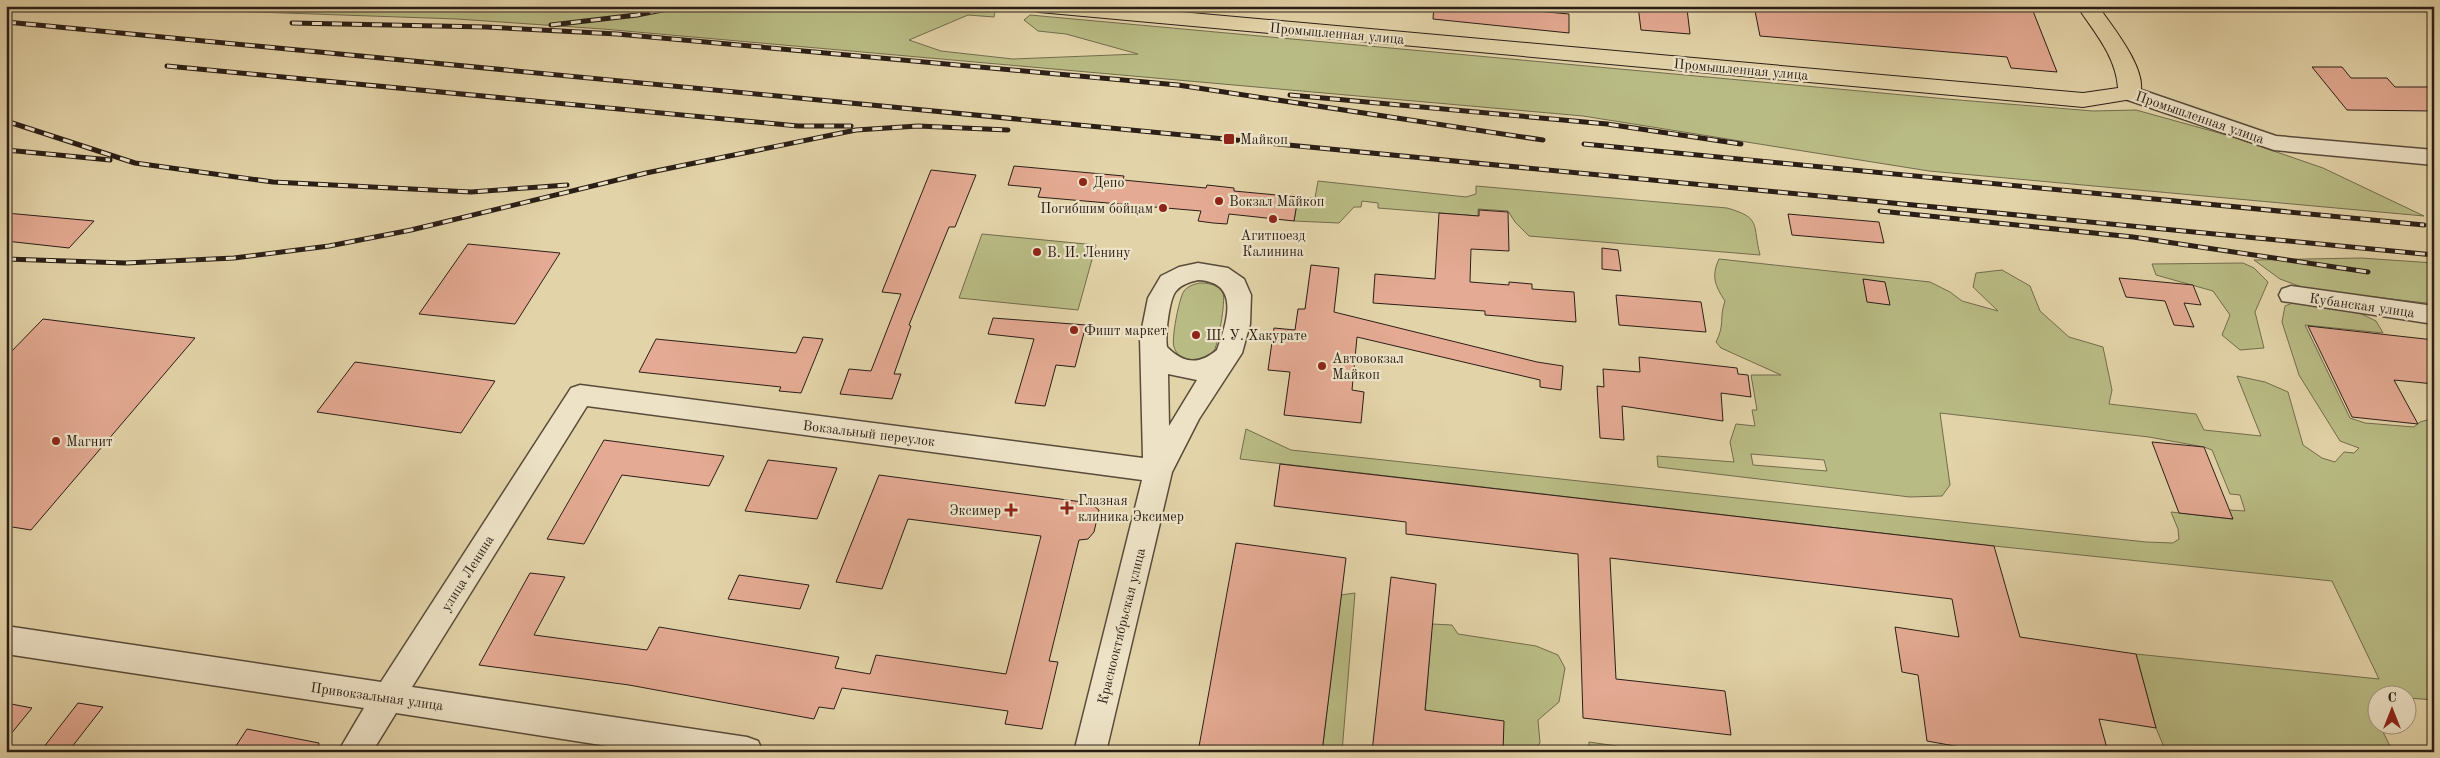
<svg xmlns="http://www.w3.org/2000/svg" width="2440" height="758" font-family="'Old Standard TT',serif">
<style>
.green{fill:#b9bb84;stroke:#726c4d;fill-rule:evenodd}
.building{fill:#e4aa93;stroke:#2a1e16}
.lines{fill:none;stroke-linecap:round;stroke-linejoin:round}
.minor-casing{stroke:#584b3a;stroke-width:3}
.major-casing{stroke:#2a1e16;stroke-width:2}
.minor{fill:#ede2c6;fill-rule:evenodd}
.major{fill:#e3d3a8;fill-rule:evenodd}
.rail-casing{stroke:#2a1e16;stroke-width:5}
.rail{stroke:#ede2c6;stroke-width:3;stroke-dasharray:10;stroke-linecap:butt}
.poi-dot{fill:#8f2418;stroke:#ede2c6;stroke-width:2}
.labels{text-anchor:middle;stroke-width:4.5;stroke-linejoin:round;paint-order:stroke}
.street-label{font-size:14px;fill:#2a1e16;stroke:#ede2c6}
.poi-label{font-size:14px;fill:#2a1e16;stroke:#ede2c6;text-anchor:start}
</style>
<rect width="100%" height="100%" fill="#e3d3a8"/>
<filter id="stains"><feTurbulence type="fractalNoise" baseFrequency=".004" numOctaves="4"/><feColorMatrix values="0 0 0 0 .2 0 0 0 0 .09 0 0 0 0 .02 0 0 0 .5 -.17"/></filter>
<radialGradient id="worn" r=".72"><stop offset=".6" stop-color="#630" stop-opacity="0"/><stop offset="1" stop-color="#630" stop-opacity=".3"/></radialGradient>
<!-- green -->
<g class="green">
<path d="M83 6H949L995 11 994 17 968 15 909 40 941 51 1013 59 1138 54 1066 34 1038 31 1024 20 1030 15 1947 99 2093 111 2136 110 2230 136 2323 168 2424 216 1929 171 1583 116 603 29 457 19Z"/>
<path d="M1318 181 1466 197 1476 194V186L1727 208C1762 218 1752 224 1760 255L1529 236 1515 222 1508 211 1478 209V216L1378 208V203L1362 201 1361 207H1354L1339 223 1294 221 1298 197 1315 198Z"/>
<path d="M982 234 1096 245 1078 310 959 298Z"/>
<path d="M2361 258 2434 263V304L2307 289 2280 279 2254 260Z"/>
<path d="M1719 259 1930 282 1950 292 1962 301 1998 311 1973 287 1976 273 2002 270 2030 286 2040 311 2069 337 2103 347 2112 390 2109 404 2196 414 2204 430 2261 436 2237 376 2265 382 2288 392 2303 445 2322 458 2335 462 2344 452 2354 453 2359 448 2340 441 2299 375 2282 322 2285 306 2300 300 2345 306 2376 321 2383 333 2305 325 2350 418 2365 423 2414 427 2420 422 2434 418V700L2408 698V696H2378L2377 704 2374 705 2378 726H2380L2393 752H2166L2156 728 2136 654 2379 679 2332 581 1994 546 1240 459 1246 429 1291 450 2146 542 2173 543 2179 539 2178 529 2171 512 2232 519 2229 510 2245 511 2240 495 2230 494 2212 450 2204 447 2149 437 1940 413 1950 485 1942 496 1910 497 1658 467 1657 456 1734 462 1730 442 1736 424 1755 426 1752 410H1757L1751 375H1781L1721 348 1716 342C1725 325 1719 318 1725 301 1715 286 1711 276 1719 259ZM1751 454 1824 460 1827 471 1753 465Z"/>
<path d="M2243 263 2254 268 2268 282 2255 312 2264 348 2240 350 2222 335 2230 315 2213 291 2156 275 2152 264Z"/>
<path d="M1200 283C1209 283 1219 285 1223 293 1226 300 1218 347 1213 353 1207 358 1199 360 1191 360 1184 359 1176 355 1174 347 1171 340 1179 298 1184 291 1188 286 1194 284 1200 283Z"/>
<path d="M1355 593 1342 752H1322L1341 595Z"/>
<path d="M1432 624 1452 625 1458 634 1536 646 1558 655 1565 668 1559 702 1538 720 1540 743 1531 752H1422Z"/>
<path d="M1589 742 1659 752H1589Z"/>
</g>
<!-- building -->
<g class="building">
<path d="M1434 6H1481L1569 14V33L1433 19Z"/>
<path d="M1638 6 1687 9 1690 34 1641 30Z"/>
<path d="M1754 6H2031L2057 72 2011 68 2007 57 1760 36Z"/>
<path d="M2312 67H2342L2351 78H2387L2395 87H2434V111L2347 110Z"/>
<path d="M1014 166 1124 176 1123 180 1206 188 1207 185 1234 188V191L1298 197 1294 221 1229 214 1227 224 1213 223 1198 221 1201 211 1038 197 1041 188 1008 185Z"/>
<path d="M931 170 976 175 955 227H949L909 325 911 326 894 374H901L892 399 840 394 849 369 871 371 901 294 882 292Z"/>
<path d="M1479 210 1508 212 1509 251 1471 249 1470 282 1509 285V282L1532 284V289L1574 292 1576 322 1485 315V311L1373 303 1375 274 1435 279 1439 213 1479 216Z"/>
<path d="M6 213 94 221 69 248 6 241Z"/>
<path d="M1788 214 1879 222 1884 243 1792 235Z"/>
<path d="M468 244 560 253 515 324 419 314Z"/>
<path d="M1602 248 1618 250 1621 271 1602 269Z"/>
<path d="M1311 265 1339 268 1334 312 1537 362 1563 366 1561 390 1540 387V380L1357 337 1352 390 1364 392 1361 423 1284 415 1290 372 1268 370 1274 328 1295 330 1298 309H1305Z"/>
<path d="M2119 278 2193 285 2201 305 2184 303 2194 327 2174 325 2165 301 2126 297Z"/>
<path d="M1863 279 1885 282 1890 305 1867 302Z"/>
<path d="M1616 295 1701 302 1706 332 1619 325Z"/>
<path d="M993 318 1086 325 1075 367 1056 365 1045 406 1015 403 1034 339 988 334Z"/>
<path d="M43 319 195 338 31 530 6 526V357Z"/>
<path d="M2308 326 2434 340V384L2394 380 2418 424 2352 417Z"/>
<path d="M803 337 823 339 801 393 779 391 781 387 639 372 656 339 796 353Z"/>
<path d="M1639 357 1737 368 1738 374 1748 375 1751 397 1721 393 1723 421 1622 406 1624 440 1600 438 1597 386 1604 387 1603 369 1640 372Z"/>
<path d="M355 362 495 381 461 433 317 412Z"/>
<path d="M604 440 724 456 709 486 622 475 584 544 547 539Z"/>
<path d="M2152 442 2204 447 2233 519 2179 513Z"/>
<path d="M768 460 837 468 817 519 745 511Z"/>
<path d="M1280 464 1994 546 2020 637 2136 654 2156 728 2099 719 2108 752H1988L1927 741 1918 675 1902 672 1895 627 1959 637 1952 599 1610 558 1616 679 1725 691 1731 735 1583 718 1578 554 1406 534V522L1274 506Z"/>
<path d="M879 475 1090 503 1099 510 1094 532 1088 539 1079 540 1049 661 1058 662 1042 729 1005 724 1008 711 842 688 834 709 819 707 814 719 629 685 479 665 530 573 565 577 534 635 647 650 659 627 839 657 835 668 870 674 876 655 1006 674 1041 536 908 519 882 589 836 582Z"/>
<path d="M1236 543 1346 558 1322 752H1198Z"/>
<path d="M739 575 809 585 800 609 728 599Z"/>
<path d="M1391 577 1436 584 1425 710 1504 721 1503 752H1372Z"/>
<path d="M6 703 32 708 6 740Z"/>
<path d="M78 703 103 707 68 752H40Z"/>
<path d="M247 729 319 743 318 752H232Z"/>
</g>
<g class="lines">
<defs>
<g id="minor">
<path d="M2130 86 2276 136 2434 150V165L2274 150 2122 98 2119 93 2122 88Z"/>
<path d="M1198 263 1228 268 1244 279 1251 295 1250 324 1242 353 1199 419 1172 472 1106 752H1074L1142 480 587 406 412 687 747 737 758 741 763 752H646L396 713 372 752H338L364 708 6 654V626L381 682 571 388 580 385 1143 458 1140 338 1148 298 1161 276 1179 267ZM1198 280C1241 282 1227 322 1217 350 1199 365 1184 364 1167 347 1165 336 1169 299 1176 291 1182 284 1190 282 1198 280ZM1168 374 1197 380 1169 426Z"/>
<path d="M2291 286 2434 306V324L2282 301 2279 295 2282 289Z"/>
</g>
<path id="major" d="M1029 6H1113L2083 93 2118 88C2116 56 2094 32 2077 6H2098C2111 25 2153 75 2138 98L2083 107 1039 12 1032 10Z"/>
</defs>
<!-- minor casing -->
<use href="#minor" class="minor-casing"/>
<!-- major casing -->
<use href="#major" class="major-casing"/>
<!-- minor -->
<use href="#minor" class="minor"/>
<!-- major -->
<use href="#major" class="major"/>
<defs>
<g id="rail">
<path d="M6 22 2434 255"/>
<path d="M292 23 486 27 617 34 1178 85 1543 140"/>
<path d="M551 25 637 15 682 6"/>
<path d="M167 66 798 126H851"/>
<path d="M1290 95 1607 124 1741 144"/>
<path d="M6 121 135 163 273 182 471 192 567 185"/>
<path d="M1584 144 2424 225"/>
<path d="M6 150 110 160"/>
<path d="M1880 211 2133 237 2368 272"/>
<path d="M6 259 126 263 234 258 329 246 411 230 646 173 856 130 918 126 1008 130"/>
</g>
</defs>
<!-- rail casing -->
<use href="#rail" class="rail-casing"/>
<!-- rail -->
<use href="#rail" class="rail"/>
</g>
<!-- markers -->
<g class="poi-dot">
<rect x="1223" y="133" width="12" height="12" rx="2.5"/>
<circle cx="1083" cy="182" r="5"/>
<circle cx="1219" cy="201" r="5"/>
<circle cx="1163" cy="208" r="5"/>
<circle cx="1273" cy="219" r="5"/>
<circle cx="1037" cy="252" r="5"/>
<circle cx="1074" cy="330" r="5"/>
<circle cx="1196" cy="335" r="5"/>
<circle cx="1322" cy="366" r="5"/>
<circle cx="56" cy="441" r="5"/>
<path d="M1064.5 500.5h5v5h5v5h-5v5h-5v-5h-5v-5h5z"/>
<path d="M1008.5 502.5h5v5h5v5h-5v5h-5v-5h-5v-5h5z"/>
</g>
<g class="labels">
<!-- street labels -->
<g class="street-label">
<text transform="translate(1337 33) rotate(5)" y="5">Промышленная улица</text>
<text transform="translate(1741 69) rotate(5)" y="5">Промышленная улица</text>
<text transform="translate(2200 117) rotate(19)" y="5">Промышленная улица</text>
<text transform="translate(2362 305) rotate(8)" y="5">Кубанская улица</text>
<text transform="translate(869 433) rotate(7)" y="5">Вокзальный переулок</text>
<text transform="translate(467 573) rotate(-58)" y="5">улица Ленина</text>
<text transform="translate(1121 626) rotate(-76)" y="5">Краснооктябрьская улица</text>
<text transform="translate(377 696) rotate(8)" y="5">Привокзальная улица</text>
</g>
<!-- poi labels -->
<g class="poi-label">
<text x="1240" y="144">Майкоп</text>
<text x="1093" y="187">Депо</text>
<text x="1229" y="206">Вокзал Майкоп</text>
<text x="1153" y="213" text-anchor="end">Погибшим бойцам</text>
<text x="1273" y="240" text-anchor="middle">Агитпоезд<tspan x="1273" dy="16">Калинина</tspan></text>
<text x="1047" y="257">В. И. Ленину</text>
<text x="1084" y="335">Фишт маркет</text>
<text x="1206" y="340">Ш. У. Хакурате</text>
<text x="1332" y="363">Автовокзал<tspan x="1332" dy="16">Майкоп</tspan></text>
<text x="66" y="446">Магнит</text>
<text x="1078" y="505">Глазная<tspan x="1078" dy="16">клиника Эксимер</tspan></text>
<text x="1001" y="515" text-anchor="end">Эксимер</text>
</g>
</g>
<!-- margin -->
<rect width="2440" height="758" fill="none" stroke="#e3d3a8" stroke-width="25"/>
<rect x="8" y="8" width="2425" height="743" fill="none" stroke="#2a1e16" stroke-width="2.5"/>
<rect x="12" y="12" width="2415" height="733" fill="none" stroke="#2a1e16"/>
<!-- north arrow -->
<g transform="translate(2392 710)"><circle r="24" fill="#ede2c6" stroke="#9f9480"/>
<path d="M0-4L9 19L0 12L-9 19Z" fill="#8f2418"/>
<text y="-8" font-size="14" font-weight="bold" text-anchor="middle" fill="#2a1e16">С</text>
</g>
<rect width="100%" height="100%" filter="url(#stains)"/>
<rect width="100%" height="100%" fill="url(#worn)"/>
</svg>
